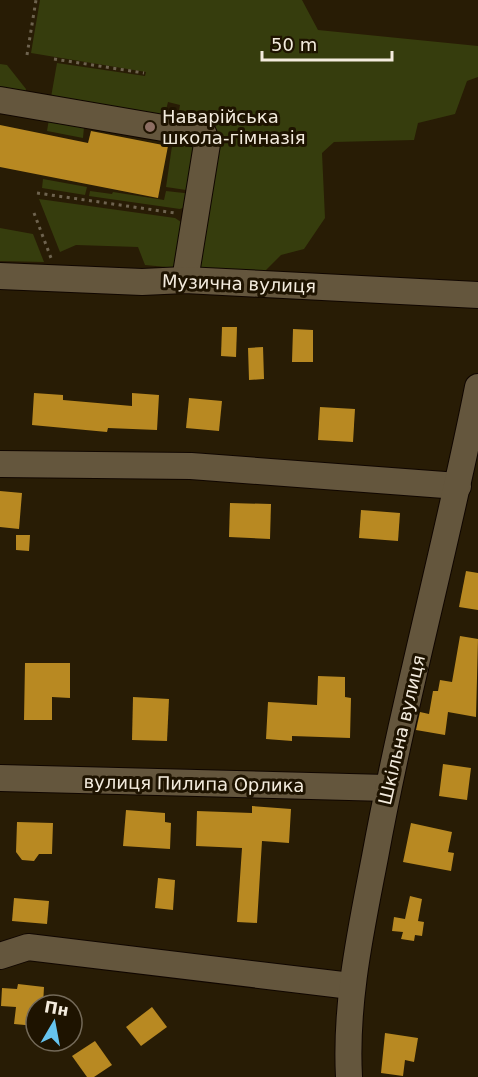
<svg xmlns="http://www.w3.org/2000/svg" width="478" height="1077" font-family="'DejaVu Sans',sans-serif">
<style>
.green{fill:#363d0d}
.building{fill:#b88922}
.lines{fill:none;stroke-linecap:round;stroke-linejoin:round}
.minor-casing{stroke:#100600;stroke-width:28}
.path{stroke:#6e634f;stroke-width:3;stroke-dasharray:3 4.5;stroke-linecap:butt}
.minor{stroke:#64563d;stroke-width:26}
.education-dot{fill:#8d6e63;stroke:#1e1300;stroke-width:2}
.labels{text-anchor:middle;stroke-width:6;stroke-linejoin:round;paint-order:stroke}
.poi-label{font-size:18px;fill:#f3ebdd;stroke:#1e1300;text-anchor:start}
.street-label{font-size:18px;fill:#f3ebdd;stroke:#1e1300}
</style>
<rect width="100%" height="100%" fill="#281c05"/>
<!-- green -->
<g class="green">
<path d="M40 0H302L318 30 478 46V77L467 81 455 114 418 123 414 140 334 142 322 153 325 218 304 249 281 255 265 271 197 268 193 257 216 125H213L208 130 184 125 178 117 180 105 168 102 165 114 153 121 50 103 57 63 145 76 146 72 31 53Z"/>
<path d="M0 64 7 65 26 89 24 100 0 95Z"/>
<path d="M50 113 84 127 83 138 47 131Z"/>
<path d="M195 141 193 191 166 187 172 146 170 142Z"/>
<path d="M43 179 87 187 85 195 42 188Z"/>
<path d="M90 191 112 194 113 192 164 200 166 191 193 194 188 206 180 209 89 196Z"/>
<path d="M39 199 175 218 181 222 186 229 177 268 145 265 138 247 76 245 60 252Z"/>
<path d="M0 228 33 234 44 262 0 261Z"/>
</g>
<!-- building -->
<g class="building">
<path d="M0 125 88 143 91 131 168 146 158 198 0 167Z"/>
<path d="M222 327H237L236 357 221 356Z"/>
<path d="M293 329 313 330V362H292Z"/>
<path d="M263 347 264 379 249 380 248 348Z"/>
<path d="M34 393 63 395V400L132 406V393L159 395 157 430 108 428 107 432 32 425Z"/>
<path d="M189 398 222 401 219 431 186 428Z"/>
<path d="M320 407 355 409 353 442 318 440Z"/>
<path d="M0 491 22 493 19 529 0 527Z"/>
<path d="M230 503 271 504 270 539 229 537Z"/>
<path d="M361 510 400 513 398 541 359 538Z"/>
<path d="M16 535H30L29 551 16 550Z"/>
<path d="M466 571 478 573V610L459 607Z"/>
<path d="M460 636 478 639 476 717 448 712 445 735 416 730 420 712 429 714 433 691H438L440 680 452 682Z"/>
<path d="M25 663H70V698L52 697V720H24Z"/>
<path d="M318 676 345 677V697L351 698 350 738 292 736V741L266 739 268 702 317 705Z"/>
<path d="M133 697 169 699 167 741 132 740Z"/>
<path d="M443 764 471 768 467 800 439 796Z"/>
<path d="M252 806 291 809 289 843 262 841 257 923 237 922 242 848 196 846 197 811 252 813Z"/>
<path d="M126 810 165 813V822L171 823 170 849 123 846Z"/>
<path d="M17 822 53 823 52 854H39L34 861 22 860 16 852Z"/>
<path d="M411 823 452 832 448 852 454 853 451 871 403 862Z"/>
<path d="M158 878 175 880 173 910 155 908Z"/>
<path d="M410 896 422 899 418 921 424 922 422 936 415 935 414 941 401 939 403 932 392 931 394 917 405 919Z"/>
<path d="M14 898 49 901 47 924 12 921Z"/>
<path d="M18 984 44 987 43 1005H36V1026L14 1024 16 1007 1 1006 2 988 17 989Z"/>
<path d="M152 1007 167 1027 141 1046 126 1027Z"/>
<path d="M385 1033 418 1038 414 1062 405 1060 403 1076 381 1073Z"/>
<path d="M95 1041 112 1065 94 1077H87L72 1056Z"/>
</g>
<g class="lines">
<defs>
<g id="minor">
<path d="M0 100 204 135 207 144 185 280"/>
<path d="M0 276 142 282 185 280 478 295"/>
<path d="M0 464 191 466 458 486"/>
<path d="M0 778 387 788"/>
<path d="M0 956 28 947 351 986"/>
<path d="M349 1077C345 1002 361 930 375 857 404 699 447 544 478 387"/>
</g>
</defs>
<!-- minor casing -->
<use href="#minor" class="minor-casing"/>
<!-- path -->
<g class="path">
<path d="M27 55 36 0"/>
<path d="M54 59 144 73"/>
<path d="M37 193 175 213"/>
<path d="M34 213 51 258"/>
</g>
<!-- minor -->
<use href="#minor" class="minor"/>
</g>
<!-- markers -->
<circle class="education-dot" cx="150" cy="127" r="6"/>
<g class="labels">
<!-- poi labels -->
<g class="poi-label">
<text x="162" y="123">Наварійська<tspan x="162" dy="21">школа-гімназія</tspan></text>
</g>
<!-- street labels -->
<g class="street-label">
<text transform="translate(239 284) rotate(2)" y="6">Музична вулиця</text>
<text transform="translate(402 730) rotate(-77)" y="6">Шкільна вулиця</text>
<text transform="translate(194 784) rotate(1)" y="6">вулиця Пилипа Орлика</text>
</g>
</g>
<!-- north arrow -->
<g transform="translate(54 1023) rotate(10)"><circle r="28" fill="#1e1300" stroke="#736958" stroke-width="1.5"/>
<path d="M0-4.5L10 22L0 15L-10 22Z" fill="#66c4ef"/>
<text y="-9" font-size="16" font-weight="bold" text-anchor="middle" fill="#f3ebdd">Пн</text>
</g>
<!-- scale -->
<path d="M262 51v9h130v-9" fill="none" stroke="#f3ebdd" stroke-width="3"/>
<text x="271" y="51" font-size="18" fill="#f3ebdd" stroke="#1e1300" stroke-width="4.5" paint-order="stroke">50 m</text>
</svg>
